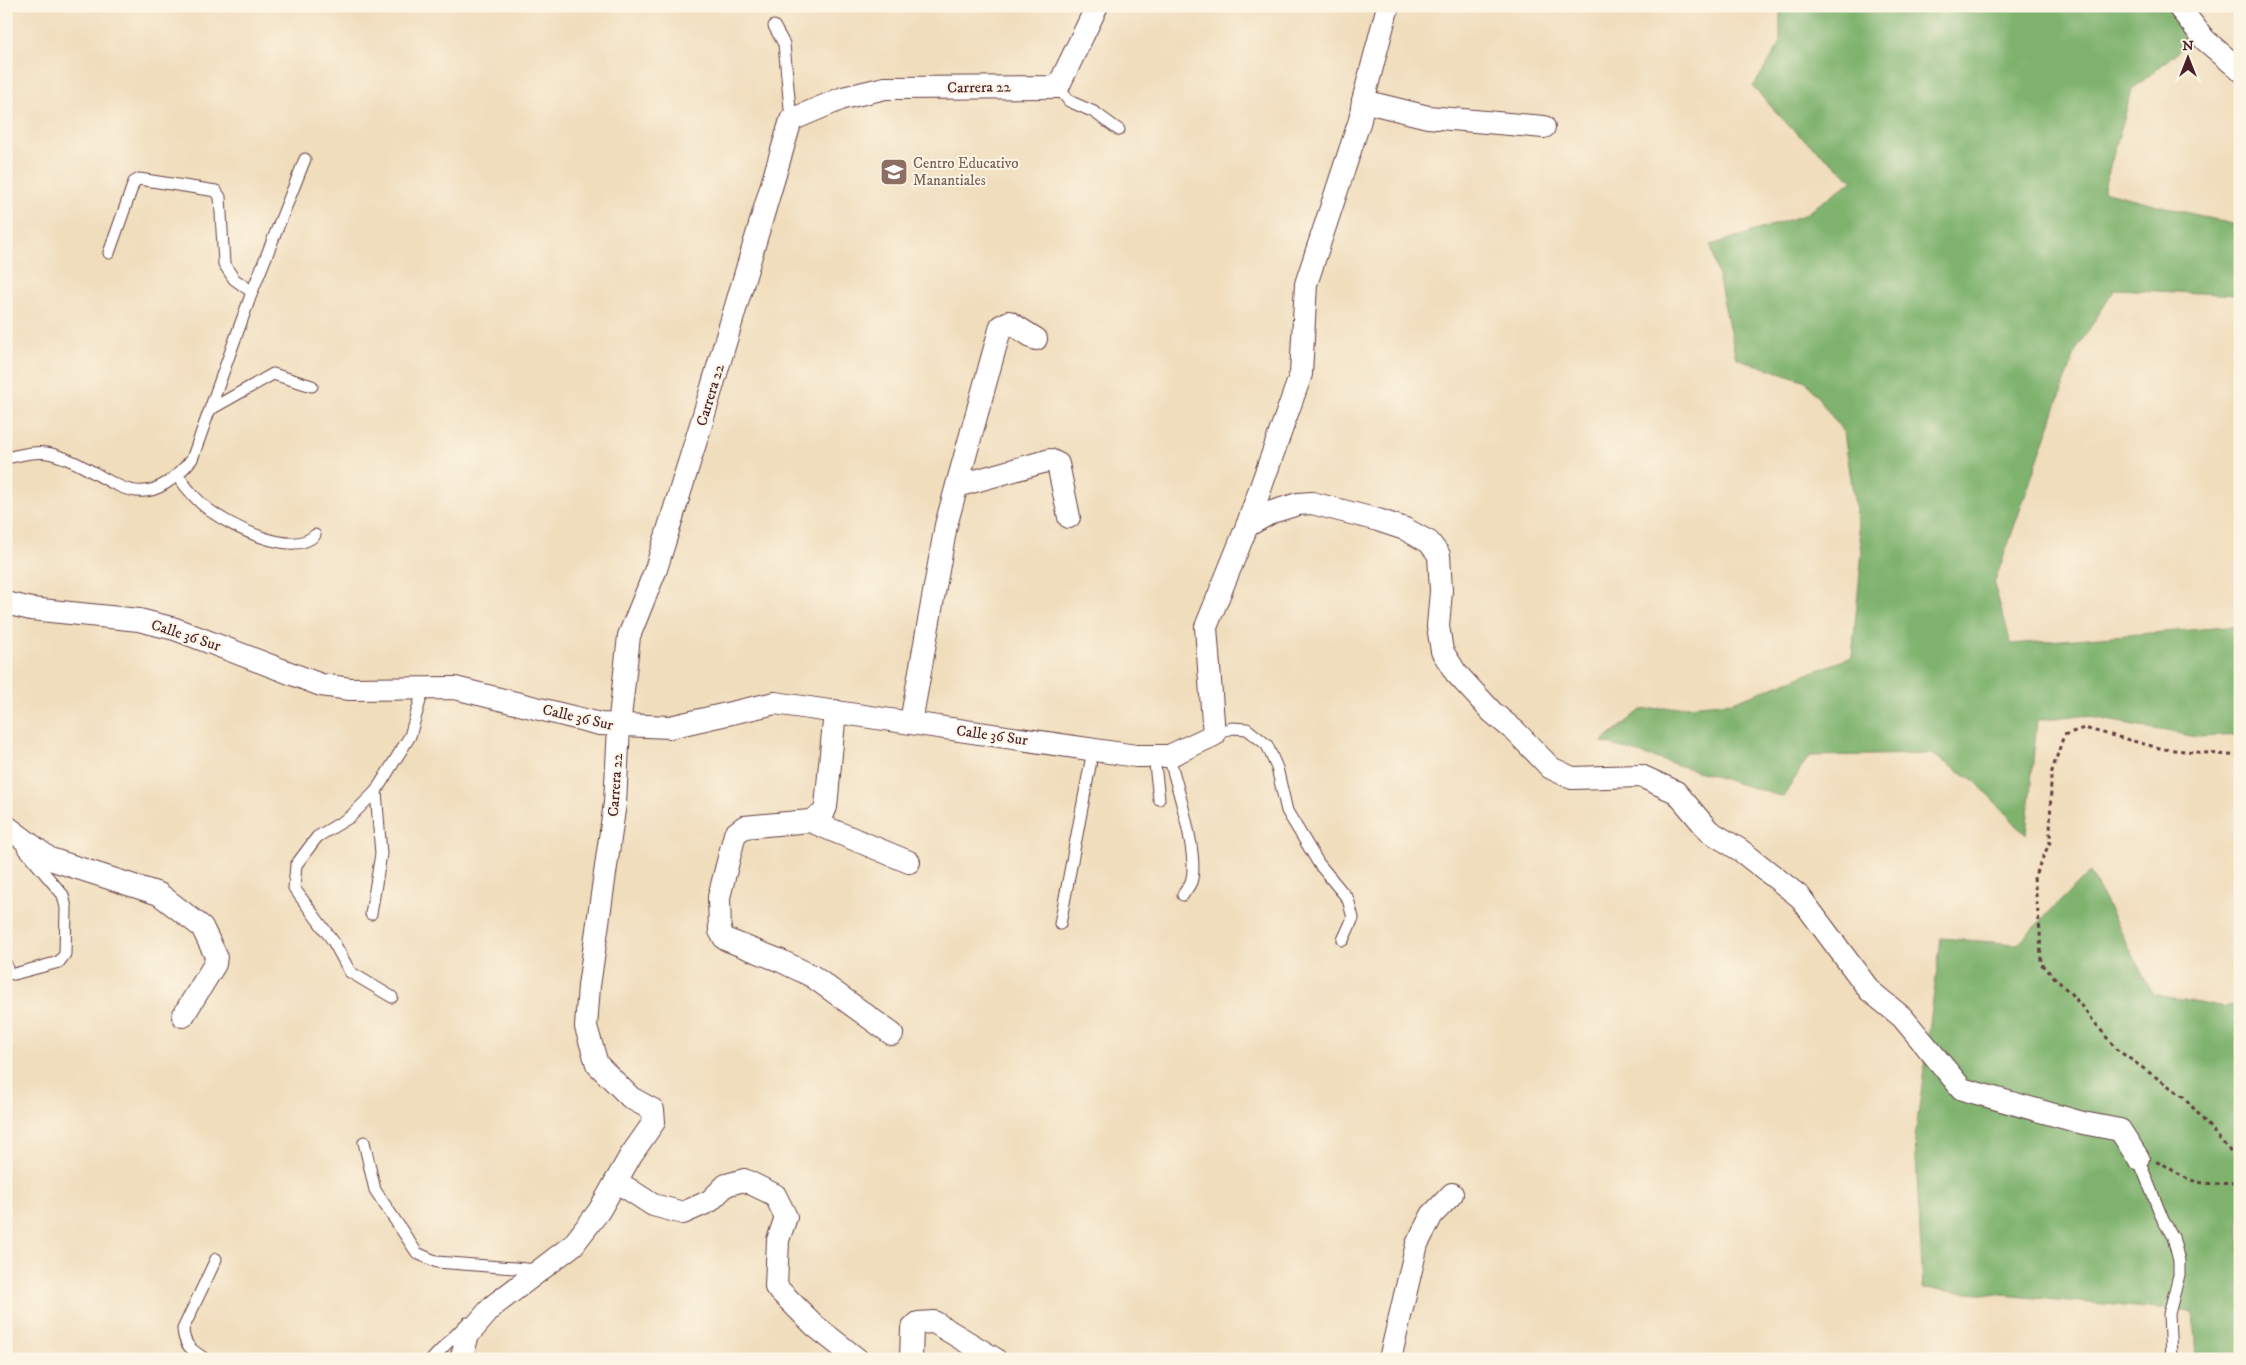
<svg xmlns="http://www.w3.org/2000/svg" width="2246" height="1365" font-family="'IM FELL DW Pica',serif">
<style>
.forest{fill:#7eb26d;stroke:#64684c}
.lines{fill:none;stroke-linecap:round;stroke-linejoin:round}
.service-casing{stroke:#633c41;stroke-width:13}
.minor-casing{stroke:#633c41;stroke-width:24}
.path{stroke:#633c41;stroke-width:3;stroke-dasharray:4 4;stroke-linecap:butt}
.service{stroke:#fff;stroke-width:11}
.minor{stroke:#fff;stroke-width:22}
.labels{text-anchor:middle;stroke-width:4;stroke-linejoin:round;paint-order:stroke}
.street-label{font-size:15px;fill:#4a1f2b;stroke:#fcf5e5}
.education-label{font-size:15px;fill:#785e54;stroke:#fcf5e5;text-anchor:start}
</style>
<rect width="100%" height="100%" fill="#fcf5e5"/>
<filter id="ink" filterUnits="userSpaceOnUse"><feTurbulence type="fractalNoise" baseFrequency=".02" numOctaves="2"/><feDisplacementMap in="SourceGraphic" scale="10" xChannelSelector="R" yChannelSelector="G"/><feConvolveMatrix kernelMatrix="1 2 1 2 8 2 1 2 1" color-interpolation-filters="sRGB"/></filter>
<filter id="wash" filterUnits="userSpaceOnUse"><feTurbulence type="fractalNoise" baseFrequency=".0096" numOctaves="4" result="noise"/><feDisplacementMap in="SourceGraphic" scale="20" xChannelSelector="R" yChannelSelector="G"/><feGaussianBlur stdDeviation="1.12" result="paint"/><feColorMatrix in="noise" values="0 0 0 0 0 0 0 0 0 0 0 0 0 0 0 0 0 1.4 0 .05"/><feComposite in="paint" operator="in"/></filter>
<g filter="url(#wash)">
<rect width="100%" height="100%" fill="#f0ddbc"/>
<!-- forest -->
<g class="forest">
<path d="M1780 6H2180L2184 46 2132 90 2103 191 2240 226V295L2115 289 2077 348 1994 584 2011 644 2240 626V735L2197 737 2081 715 2037 720 2026 835 1975 781 1931 754 1809 756 1783 797 1602 742 1641 710 1733 702 1852 657 1862 551 1844 433 1806 381 1736 358 1711 245 1804 215 1853 180 1793 130 1753 87 1780 44Z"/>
<path d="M2090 872 2153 994 2224 1008 2240 1001V1359H2196L2193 1312 1923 1288 1915 1139 1941 938 2017 944Z"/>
</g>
</g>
<g filter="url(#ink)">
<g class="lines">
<defs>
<g id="service">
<path d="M774 26 784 44 791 120"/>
<path d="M1058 87 1069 101 1094 112 1119 130"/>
<path d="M109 253 134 182 139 179 216 191 220 197 224 264 234 279 252 292"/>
<path d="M211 409 273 374 312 386"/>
<path d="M6 458C20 455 38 450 52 454 110 469 136 527 192 459L252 292 305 159"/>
<path d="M178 476C187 489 196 500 209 510 231 526 292 558 315 535"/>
<path d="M1214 735 1232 728 1247 729 1267 745 1277 768 1287 811 1319 864 1348 899 1353 918 1343 940"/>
<path d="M1154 756 1159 799"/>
<path d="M1169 756C1176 784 1200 857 1191 882 1189 887 1185 891 1183 895"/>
<path d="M371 914 381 854 376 791"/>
<path d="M1060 924 1093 750"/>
<path d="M6 964 8 973 14 974 59 962 65 954 66 908 63 895 23 848"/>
<path d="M392 997 350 972 333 941 294 888 296 865 317 837 350 817 376 791 410 736 424 687"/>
<path d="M364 1142 375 1190 417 1253 437 1262 539 1270"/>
<path d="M2138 1158 2163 1220 2173 1237 2179 1261V1275L2169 1314 2171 1359"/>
<path d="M205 1359C192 1350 184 1346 183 1329L216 1259"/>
<path d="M432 1359 467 1323"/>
</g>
<g id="minor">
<path d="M2178 6 2205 40 2240 70"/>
<path d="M1363 101 1428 117 1544 127"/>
<path d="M957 486 1050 460 1058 464 1069 517"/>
<path d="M1247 526 1272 512 1298 504 1312 503 1378 520 1405 529 1429 542 1439 555 1441 591 1438 626 1442 651 1456 673 1492 712 1516 732 1551 768 1572 778 1641 776 1676 792 1709 831 1740 850 1800 897 1870 991 1902 1017 1962 1089 2083 1123 2120 1130 2138 1158"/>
<path d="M6 603 31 609 139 620 175 629 321 685 350 689 455 688 600 724 670 727 775 703 1136 756H1169L1214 735 1206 627 1247 526 1301 374 1306 284 1360 120 1363 101 1388 6"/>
<path d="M835 711 826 807 823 814 810 821 744 827 735 834 719 897 720 931 725 939 781 961 812 976 892 1034"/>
<path d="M911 722 946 525 1001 326 1009 322 1036 339"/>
<path d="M810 821 909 862"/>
<path d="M6 826 50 859 159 894 202 927 216 956 215 964 183 1016"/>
<path d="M616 1181 653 1205 683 1213 710 1201 726 1185 744 1180 775 1195 786 1217 778 1240 776 1287 815 1326 857 1359"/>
<path d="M461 1359 468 1335 493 1306 573 1245 599 1211 631 1155 654 1122 653 1110 631 1098 597 1064 586 1027 589 986 615 803 619 727 629 636 656 569 702 421 791 120 843 98 885 88 1058 87 1097 6"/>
<path d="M911 1359 912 1329 918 1323 934 1322 995 1359"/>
<path d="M1390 1359 1417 1244 1432 1215 1452 1194"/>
</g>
</defs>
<!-- service casing -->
<use href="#service" class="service-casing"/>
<!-- minor casing -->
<use href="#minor" class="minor-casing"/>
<!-- path -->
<g class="path">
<path d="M2240 756 2163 749 2084 728 2064 735 2051 774 2050 842 2034 877 2040 931 2041 964 2074 997 2116 1049 2184 1097 2240 1163"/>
<path d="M2156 1162C2167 1164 2174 1173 2184 1177 2201 1186 2221 1184 2240 1182"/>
</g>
<!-- service -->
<use href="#service" class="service"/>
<!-- minor -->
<use href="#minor" class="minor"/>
</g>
</g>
<!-- icons -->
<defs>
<symbol id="school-square" viewBox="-11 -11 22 22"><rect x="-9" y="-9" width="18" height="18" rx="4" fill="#8d6e63" stroke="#fcf5e5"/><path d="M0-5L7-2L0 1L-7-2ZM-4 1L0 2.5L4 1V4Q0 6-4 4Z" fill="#fff"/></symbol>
</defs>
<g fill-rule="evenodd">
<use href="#school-square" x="878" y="156" width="32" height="32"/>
</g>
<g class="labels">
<!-- street labels -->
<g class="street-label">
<text transform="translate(979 87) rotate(-1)" y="5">Carrera 22</text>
<text transform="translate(710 395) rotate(-73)" y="5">Carrera 22</text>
<text transform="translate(186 635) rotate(18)" y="5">Calle 36 Sur</text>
<text transform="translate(578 717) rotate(13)" y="5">Calle 36 Sur</text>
<text transform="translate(992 735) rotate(8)" y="5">Calle 36 Sur</text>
<text transform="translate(615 785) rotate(-86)" y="5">Carrera 22</text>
</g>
<!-- education labels -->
<g class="education-label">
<text x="913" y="168">Centro Educativo<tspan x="913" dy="17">Manantiales</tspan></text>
</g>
</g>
<!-- margin -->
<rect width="2246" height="1365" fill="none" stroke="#fcf5e5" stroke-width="25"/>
<!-- north arrow -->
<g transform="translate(2188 58)" stroke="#fcf5e5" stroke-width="4" paint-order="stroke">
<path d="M0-4L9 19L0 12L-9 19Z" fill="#4a1f2b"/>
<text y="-8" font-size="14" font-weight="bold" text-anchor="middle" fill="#4a1f2b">N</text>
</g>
</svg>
